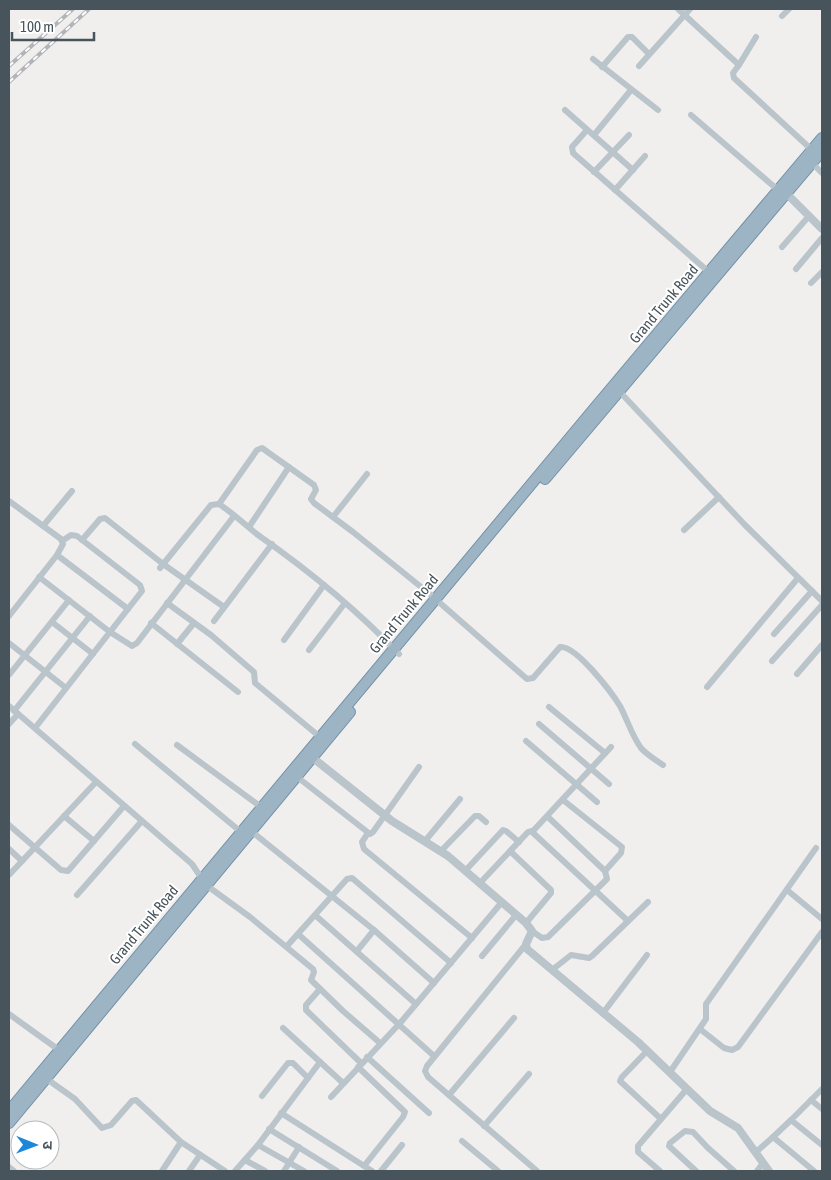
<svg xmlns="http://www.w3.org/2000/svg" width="831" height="1180" font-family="'Asap Condensed','Noto Sans Devanagari',sans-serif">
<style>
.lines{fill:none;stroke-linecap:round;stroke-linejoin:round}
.trunk-casing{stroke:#7392a7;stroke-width:12}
.minor{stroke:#bac4cb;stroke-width:6}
.tertiary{stroke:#bac4cb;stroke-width:8}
.trunk{stroke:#9cb4c4;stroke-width:10}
.rail-casing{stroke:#b1b4b8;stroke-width:4}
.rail{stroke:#fff;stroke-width:2;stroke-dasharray:5.5;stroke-linecap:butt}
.labels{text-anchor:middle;stroke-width:4;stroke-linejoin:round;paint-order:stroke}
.street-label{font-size:15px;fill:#47545b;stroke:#fff}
</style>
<rect width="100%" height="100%" fill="#f1eeee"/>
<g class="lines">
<defs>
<g id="trunk">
<path d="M545 479 822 151"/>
<path d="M9 1111 593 410 822 138"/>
<path d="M9 1123 350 712"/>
</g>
</defs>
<!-- trunk casing -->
<use href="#trunk" class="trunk-casing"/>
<!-- minor -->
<g class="minor">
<path d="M678 9 739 65 733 73 734 78 812 150"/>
<path d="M782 16 789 9"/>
<path d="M593 59 658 110"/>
<path d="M739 65 756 37"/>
<path d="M639 66 690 9"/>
<path d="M602 67 628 37H632L649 54"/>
<path d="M565 110 633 170"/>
<path d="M691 115 778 190"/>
<path d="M587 130 572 147 573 153 710 273"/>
<path d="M594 135 631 90"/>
<path d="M812 163 822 173"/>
<path d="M594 172 629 135"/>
<path d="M615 190 645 156"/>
<path d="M782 247 809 216"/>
<path d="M796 269 822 238"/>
<path d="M811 283 822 272"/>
<path d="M620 392 745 525 822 601"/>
<path d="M9 501 61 539 63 544 57 555 9 616"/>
<path d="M219 504 257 450 262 448 314 485 316 490 311 499 314 503 353 532 436 599"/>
<path d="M333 517 367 474"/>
<path d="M43 526 72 491"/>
<path d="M249 527 289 467"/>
<path d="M684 530 719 497"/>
<path d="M82 540 100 519 105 518 163 564 224 607"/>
<path d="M57 555 128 609"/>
<path d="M160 568 211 505 219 504C233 513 245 525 258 535 308 570 356 609 399 654"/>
<path d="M39 577 110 632 132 646 137 643 234 516"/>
<path d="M167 603 211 635 254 672 255 683 320 737"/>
<path d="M440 603 527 679 533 678 560 647C576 645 612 693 620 706 627 719 632 736 641 748 647 755 656 760 663 765"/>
<path d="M214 621 272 544"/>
<path d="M52 622 93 654"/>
<path d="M151 623 238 692"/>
<path d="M774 634 812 591"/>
<path d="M284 640 324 585"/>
<path d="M9 643 66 688"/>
<path d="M177 644 194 623"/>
<path d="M309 650 345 603"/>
<path d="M772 661 822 605"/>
<path d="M797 674 822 645"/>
<path d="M9 675 69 600"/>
<path d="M707 687 798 578"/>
<path d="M9 706 192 864 206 885 250 917 313 969 314 972 311 980 343 1011 380 1043"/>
<path d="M549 707 605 753"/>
<path d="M14 711 90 616"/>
<path d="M9 724 18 714"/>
<path d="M539 724 609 784"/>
<path d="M35 728 142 591 140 585 77 536 71 535 62 541"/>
<path d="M526 741 597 802"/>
<path d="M135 744 241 832"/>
<path d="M177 745 261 807"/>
<path d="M296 776 370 834 373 832 419 767"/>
<path d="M563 800 622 847 621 853 605 871"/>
<path d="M64 816 94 841"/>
<path d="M9 825 61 870 68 871 124 806"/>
<path d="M251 831 374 930 434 983"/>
<path d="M533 831 611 747"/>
<path d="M368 833 362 842 364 849 472 938"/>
<path d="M425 841 460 799"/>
<path d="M9 849 22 861"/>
<path d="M441 851 475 816H479L486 822"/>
<path d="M510 851 551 890V893L526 923"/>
<path d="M465 871 503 830 506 831 519 842"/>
<path d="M9 875 96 782"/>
<path d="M480 883 528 832 531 831 628 921"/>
<path d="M787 890 822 919"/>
<path d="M77 895 141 822"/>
<path d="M315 915 416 1004"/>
<path d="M532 931 542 938 548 937 607 879 605 871 548 817"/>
<path d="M298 934 434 1056"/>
<path d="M526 944 427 1066 425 1071 428 1077 537 1171"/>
<path d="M287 946 347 879 352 878 451 963"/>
<path d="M357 951 374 930"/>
<path d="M482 956 516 915"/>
<path d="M552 970 571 955 589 958 592 956 648 902"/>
<path d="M320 989 306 1005V1010L361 1063"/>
<path d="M603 1013 647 955"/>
<path d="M9 1014 59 1050"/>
<path d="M283 1028 343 1083"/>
<path d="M700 1029 724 1048 732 1050 738 1047 822 932"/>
<path d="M647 1051 622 1077 620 1081 661 1119"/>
<path d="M367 1057 429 1113"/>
<path d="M358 1067 405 1112 403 1117 364 1166"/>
<path d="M670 1072 706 1019V1004L816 848"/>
<path d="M44 1077 75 1099 102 1128 111 1125 132 1101 136 1100 181 1142 225 1171"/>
<path d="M822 1089 811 1100 822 1109"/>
<path d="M449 1095 514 1018"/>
<path d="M262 1096 288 1063H293L308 1078"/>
<path d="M331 1097 401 1022 502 902"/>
<path d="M811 1100 791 1120 822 1145"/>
<path d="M281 1113 372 1171"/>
<path d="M791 1120 773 1137 814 1171"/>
<path d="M484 1126 529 1074"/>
<path d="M269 1129 337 1171"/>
<path d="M462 1141 498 1171"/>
<path d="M258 1145 304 1171"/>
<path d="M756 1152 773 1137"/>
<path d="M245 1160 265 1171"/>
<path d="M9 1167 14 1171"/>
<path d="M162 1171 181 1142"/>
<path d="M189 1171 200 1155"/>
<path d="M235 1171 258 1145 320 1062"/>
<path d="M284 1171 299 1147"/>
<path d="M381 1171 402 1145"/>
<path d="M660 1171 638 1152V1146L686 1090"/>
<path d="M696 1171 669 1146 670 1143 685 1131 693 1132 708 1148 734 1171"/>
<path d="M757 1171 763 1163"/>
</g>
<!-- tertiary -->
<g class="tertiary">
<path d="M786 193 822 229"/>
<path d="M308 754 392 821 448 856 526 923 532 931 526 944 527 949 638 1042 710 1111 738 1128 769 1171"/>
</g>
<!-- trunk -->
<use href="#trunk" class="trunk"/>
<defs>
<g id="rail">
<path d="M9 66 73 9"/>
<path d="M9 82 89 9"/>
</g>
</defs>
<!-- rail casing -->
<use href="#rail" class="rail-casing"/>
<!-- rail -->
<use href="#rail" class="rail"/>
</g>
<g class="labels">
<!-- street labels -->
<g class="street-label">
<text transform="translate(664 304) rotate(-50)" y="5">Grand Trunk Road</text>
<text transform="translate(404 614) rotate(-50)" y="5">Grand Trunk Road</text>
<text transform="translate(144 925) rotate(-50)" y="5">Grand Trunk Road</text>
</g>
</g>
<!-- border -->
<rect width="831" height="1180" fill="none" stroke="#47545b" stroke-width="20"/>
<!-- north arrow -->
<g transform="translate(35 1145) rotate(91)"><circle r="24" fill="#ffffff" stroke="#b5bbbd"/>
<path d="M0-4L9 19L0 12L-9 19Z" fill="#1f87d9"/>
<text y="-8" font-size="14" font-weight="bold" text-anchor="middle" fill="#47545b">उ</text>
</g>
<!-- scale -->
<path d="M12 32v8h82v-8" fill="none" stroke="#47545b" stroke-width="2.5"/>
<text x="20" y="32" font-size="15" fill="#47545b" stroke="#ffffff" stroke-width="4" paint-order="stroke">100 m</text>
</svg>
